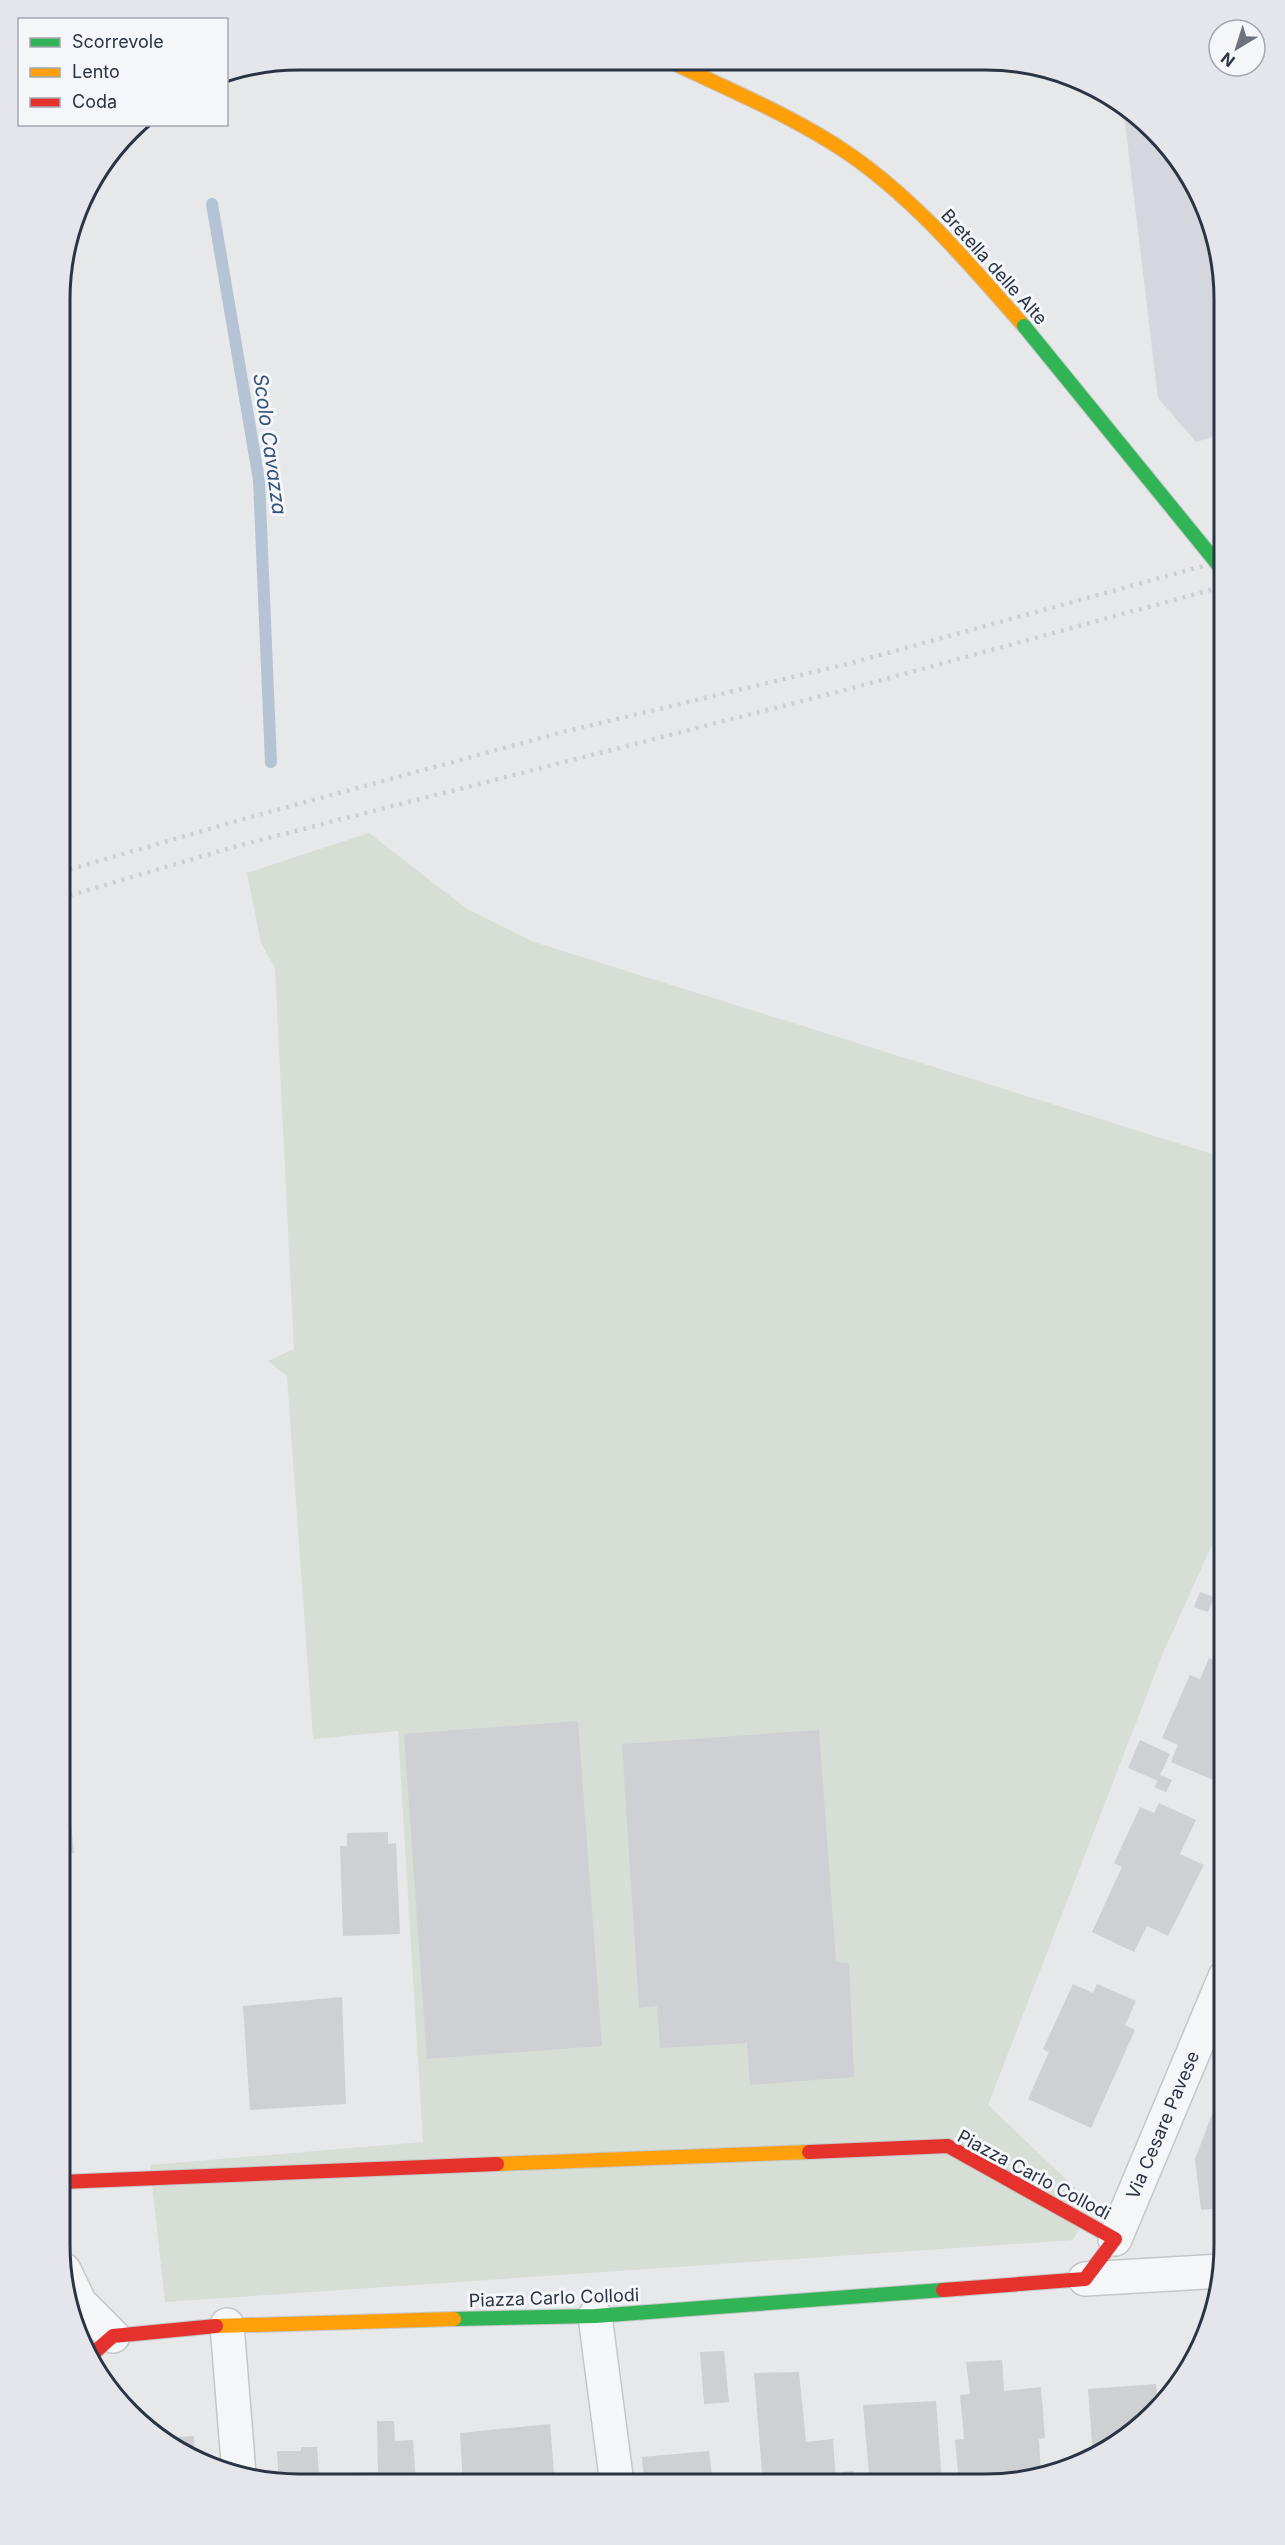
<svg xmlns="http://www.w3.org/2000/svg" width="1285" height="2545" font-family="Inter,sans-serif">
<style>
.built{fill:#d4d7dd}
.green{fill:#d6ded6}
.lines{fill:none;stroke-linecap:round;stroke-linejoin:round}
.stream{stroke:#b4c4d5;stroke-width:12}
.building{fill:#ced0d3}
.street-casing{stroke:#c4c6c8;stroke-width:36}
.fast-casing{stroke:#c4c6c8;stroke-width:16}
.slow-casing{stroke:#c4c6c8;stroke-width:16}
.jam-casing{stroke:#c4c6c8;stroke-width:16}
.street{stroke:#f5f6f7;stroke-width:33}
.fast{stroke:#30b455;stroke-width:14}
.slow{stroke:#ff9f0a;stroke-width:14}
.jam{stroke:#e5322d;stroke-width:14}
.rail{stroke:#cecfd2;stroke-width:4.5;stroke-dasharray:3 6;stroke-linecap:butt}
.fast-bridge-casing{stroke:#c2c5c8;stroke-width:16;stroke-linecap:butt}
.fast-bridge{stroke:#30b455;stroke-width:14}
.labels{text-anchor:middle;stroke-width:6;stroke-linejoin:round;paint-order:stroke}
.street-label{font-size:18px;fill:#2b3445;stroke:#f4f6f9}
.water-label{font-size:20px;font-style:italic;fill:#34527a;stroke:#f4f6f9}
.rim{fill:none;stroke:#2b3445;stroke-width:3}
</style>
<rect width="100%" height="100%" fill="#e6e8ea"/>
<!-- built -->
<path class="built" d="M1123 106 1144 120 1185 167 1212 223 1225 299V433L1196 442 1158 398Z"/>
<!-- green -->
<path class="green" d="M369 833 467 909 534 942 1225 1158V1516L1163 1653 988 2105 1093 2205 1073 2240 165 2302 150 2165 423 2142 398 1731 313 1739 287 1376 268 1361 294 1349 275 968 261 943 247 873Z"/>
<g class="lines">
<!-- stream -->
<path class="stream" d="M212 204 259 480 271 762"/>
</g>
<!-- building -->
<g class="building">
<path d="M1200 1592 1214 1597 1208 1612 1194 1607Z"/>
<path d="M1209 1658 1225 1665V1785L1171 1762 1178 1745 1162 1738 1190 1675 1200 1679Z"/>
<path d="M578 1721 602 2046 427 2059 404 1734Z"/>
<path d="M819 1730 836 1962 849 1963 854 2077 750 2085 747 2043 660 2048 657 2006 639 2008 622 1744Z"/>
<path d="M1140 1740 1170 1754 1160 1775 1172 1780 1166 1792 1154 1787 1158 1781 1128 1768Z"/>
<path d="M63 1741 74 1853 60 1854 61 1742Z"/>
<path d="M1159 1803 1196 1820 1180 1854 1204 1865 1168 1936 1147 1926 1134 1952 1092 1932 1122 1867 1114 1863 1140 1807 1154 1813Z"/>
<path d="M388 1832V1844L396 1843 400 1934 343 1936 340 1846H347V1833Z"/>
<path d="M1073 1984 1093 1993 1097 1984 1136 2001 1125 2025 1135 2030 1091 2128 1028 2099 1049 2052 1043 2049Z"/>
<path d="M342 1997 346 2104 250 2110 243 2006Z"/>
<path d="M1221 2091H1225L1224 2208 1201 2210 1195 2159Z"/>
<path d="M724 2351 729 2402 704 2404 700 2352Z"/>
<path d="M1002 2360 1004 2391 1041 2387 1045 2438 1039 2439 1041 2476 959 2484 955 2440 964 2439 960 2395 970 2394 966 2362Z"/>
<path d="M799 2372 806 2442 833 2439 836 2485 763 2484 754 2373Z"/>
<path d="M1156 2384 1158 2408 1119 2444 1093 2457 1088 2389Z"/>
<path d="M936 2401 942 2482 870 2485 863 2405Z"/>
<path d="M377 2421H394L395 2441 413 2440 416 2483H279L277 2451H301V2447H317L319 2474 378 2472Z"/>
<path d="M550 2424 555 2484 463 2483 460 2433Z"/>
<path d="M194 2436 195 2461 160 2438Z"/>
<path d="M709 2451 713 2484H644L642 2457Z"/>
<path d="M854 2471 855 2485H843L842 2472Z"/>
</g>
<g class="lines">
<defs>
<g id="street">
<path d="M1115 2239 1225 1977"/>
<path d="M64 2270 80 2303 113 2336"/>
<path d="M1085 2279 1222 2271"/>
<path d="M595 2316 617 2484"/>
<path d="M227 2325 239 2474"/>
</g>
<path id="fast" d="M454 2319 595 2316 943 2290"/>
<g id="slow">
<path d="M671 62C730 90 795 117 849 154 917 201 970 265 1024 326"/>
<path d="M497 2164 809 2152"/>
<path d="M216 2326 454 2319"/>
</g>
<g id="jam">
<path d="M809 2152 948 2146 1115 2239 1085 2279 943 2290"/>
<path d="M60 2182 497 2164"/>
<path d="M89 2357 113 2336 216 2326"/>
</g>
</defs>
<!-- street casing -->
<use href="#street" class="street-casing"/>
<!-- fast casing -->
<use href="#fast" class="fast-casing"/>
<!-- slow casing -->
<use href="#slow" class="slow-casing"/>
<!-- jam casing -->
<use href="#jam" class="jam-casing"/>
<!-- street -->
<use href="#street" class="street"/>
<!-- fast -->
<use href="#fast" class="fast"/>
<!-- slow -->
<use href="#slow" class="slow"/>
<!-- jam -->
<use href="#jam" class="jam"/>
<!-- rail -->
<g class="rail">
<path d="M61 872 247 818 563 732 851 663 1225 560"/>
<path d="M61 898 237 846 849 689 1225 586"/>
</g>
<defs>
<path id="fast-bridge" d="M1024 326 1225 573"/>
</defs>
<!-- fast-bridge casing -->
<use href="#fast-bridge" class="fast-bridge-casing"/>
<!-- fast-bridge -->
<use href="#fast-bridge" class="fast-bridge"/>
</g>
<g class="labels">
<!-- street labels -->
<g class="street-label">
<text transform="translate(994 267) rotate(48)" y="6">Bretella delle Alte</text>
<text transform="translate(1163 2125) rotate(-67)" y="6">Via Cesare Pavese</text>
<text transform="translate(1034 2175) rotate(28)" y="6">Piazza Carlo Collodi</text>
<text transform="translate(554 2298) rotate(-2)" y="6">Piazza Carlo Collodi</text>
</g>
<!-- water labels -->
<g class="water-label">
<text transform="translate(270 444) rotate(82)" y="7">Scolo Cavazza</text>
</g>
</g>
<!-- crop -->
<path d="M0 0H1285V2545H0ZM299 70H985A229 229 0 0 1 1214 299V2245A229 229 0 0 1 985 2474H299A229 229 0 0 1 70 2245V299A229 229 0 0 1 299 70Z" fill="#e4e6eb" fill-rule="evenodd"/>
<path class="rim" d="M299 70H985A229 229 0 0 1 1214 299V2245A229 229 0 0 1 985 2474H299A229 229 0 0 1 70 2245V299A229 229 0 0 1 299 70Z"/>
<!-- legend -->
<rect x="18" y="18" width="210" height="108" fill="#f4f6f9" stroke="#a4a8b1" stroke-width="1.5"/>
<rect x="30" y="38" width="30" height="9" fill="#30b455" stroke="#a4a8b1" stroke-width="1.5"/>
<text x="72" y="48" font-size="18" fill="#2b3445">Scorrevole</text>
<rect x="30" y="68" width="30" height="9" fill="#ff9f0a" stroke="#a4a8b1" stroke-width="1.5"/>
<text x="72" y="78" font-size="18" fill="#2b3445">Lento</text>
<rect x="30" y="98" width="30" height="9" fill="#e5322d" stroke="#a4a8b1" stroke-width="1.5"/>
<text x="72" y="108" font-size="18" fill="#2b3445">Coda</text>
<!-- north arrow -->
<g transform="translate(1237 48) rotate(218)"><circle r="28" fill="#f4f6f9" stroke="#a4a8b1" stroke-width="1.5"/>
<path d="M0-4.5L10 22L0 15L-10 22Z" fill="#6c737f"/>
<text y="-9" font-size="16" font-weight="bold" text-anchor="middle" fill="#2b3445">N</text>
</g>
</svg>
